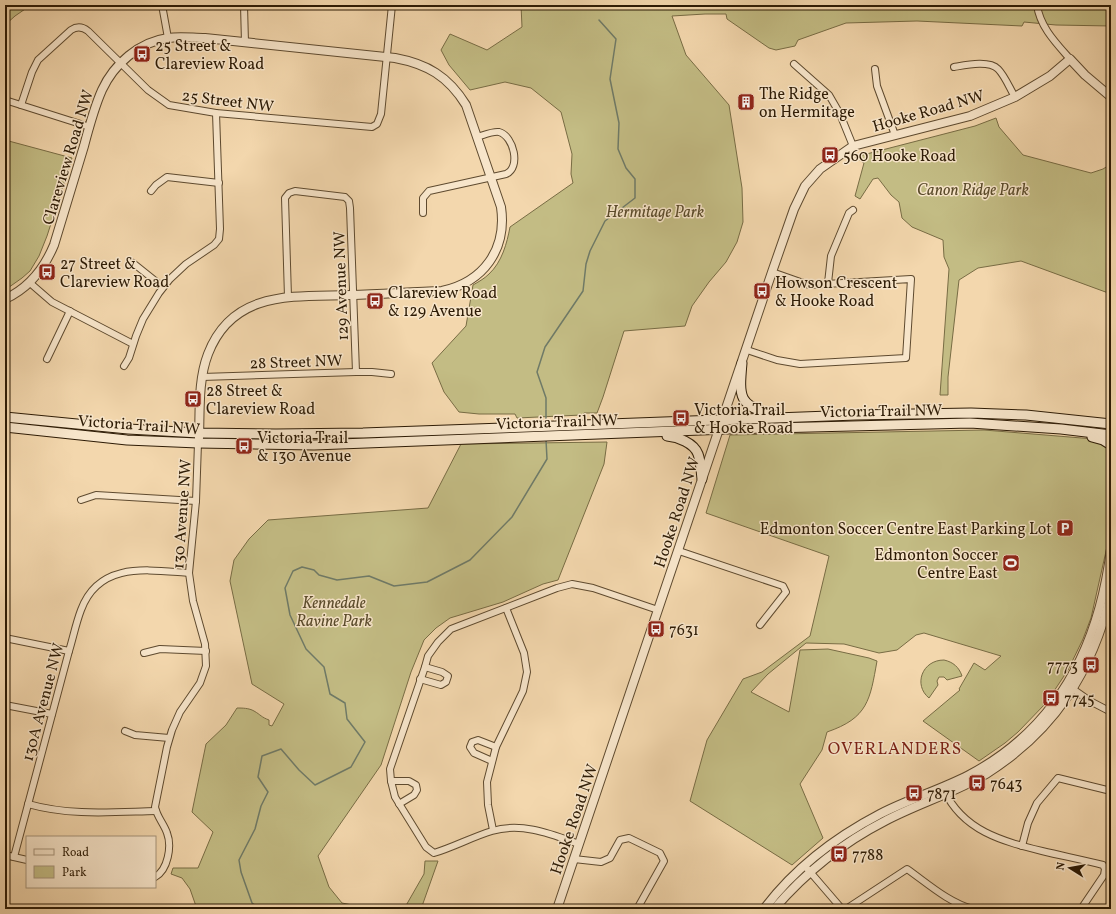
<svg xmlns="http://www.w3.org/2000/svg" width="1116" height="914" font-family="Vollkorn,serif">
<style>
.green{fill:#c3bc84;stroke:#786c44}
.lines{fill:none;stroke-linecap:round;stroke-linejoin:round}
.stream{stroke:#6f7a67;stroke-width:1.5}
.minor-casing{stroke:#5e4a2f;stroke-width:8}
.tertiary-casing{stroke:#5e4a2f;stroke-width:10}
.secondary-casing{stroke:#2d1b05;stroke-width:11}
.minor{stroke:#f7e5ca;stroke-width:6}
.tertiary{stroke:#f7e5ca;stroke-width:8}
.secondary{stroke:#f7e5ca;stroke-width:9}
.labels{text-anchor:middle;stroke-width:3;stroke-linejoin:round;paint-order:stroke}
.poi-label{font-size:16px;fill:#2d1b05;stroke:#f7e5ca;text-anchor:start}
.street-label{font-size:16px;fill:#2d1b05;stroke:#f7e5ca}
.park-label{font-size:16px;font-style:italic;fill:#5a4b2b;stroke:#f7e5ca}
.neighbourhood-label{font-size:17px;letter-spacing:1px;fill:#7a1f14;stroke:#f7e5ca}
</style>
<rect width="100%" height="100%" fill="#f3d7ad"/>
<filter id="stains"><feTurbulence type="fractalNoise" baseFrequency=".005" numOctaves="4"/><feColorMatrix values="0 0 0 0 .2 0 0 0 0 .09 0 0 0 0 .02 0 0 0 .5 -.17"/></filter>
<radialGradient id="worn" r=".72"><stop offset=".6" stop-color="#630" stop-opacity="0"/><stop offset="1" stop-color="#630" stop-opacity=".3"/></radialGradient>
<!-- green -->
<g class="green">
<path d="M5 5H31L15 16 5 25Z"/>
<path d="M521 5H1111V26L1056 25 1024 22 1022 26 917 21 846 23 798 40 795 46 776 50 769 48 727 19 726 14H705L672 16 686 55 729 105 742 188 743 222 737 242 726 262 709 282 692 306 685 326 624 331 603 397 597 413H584L582 415 517 418 515 414H479L459 412 444 392 432 363 466 326 473 285C478 282 484 279 489 274 502 262 507 243 510 227L573 183 571 174 572 154 561 112 531 88 505 82 470 90 449 65 441 50 450 34 487 50 522 27Z"/>
<path d="M996 118 999 127 1023 155 1091 173 1103 169 1111 164V294L1021 261 978 268 959 280 948 377V395H940L949 269 944 257 943 240 912 227 902 218 899 202 891 195 878 178 873 179 860 199 855 196 864 163 855 157 975 126Z"/>
<path d="M5 140 72 158 47 236 39 256 30 271 22 278 5 290Z"/>
<path d="M984 430 1094 439 1105 445 1111 450V529L1091 618 1083 639 1068 670 1046 703 1018 732 1005 743 979 761 923 721 960 690 959 689 974 663 985 670 1001 656 924 633 916 635 897 650 879 653 844 644 806 643 768 674 751 692 789 712 800 650 828 649 869 658 877 661C870 700 868 718 827 732L822 750 800 784 823 838 792 865 690 801 707 740 743 679 762 672 810 636 829 556 706 513 730 435Z"/>
<path d="M607 442 604 464 558 580 543 584 503 602 450 618 436 628 424 640 411 672 381 765 318 856 329 887 342 903 373 909H197L190 889 182 878 171 874 173 868H198L213 832 192 812 206 744 226 725 237 708C242 708 249 708 254 711 261 715 261 717 269 720V725L272 726 284 704 252 684 230 581 234 560 249 539 268 520 428 508 461 444Z"/>
<path d="M944 660C953 662 959 667 962 676L947 680 944 677H939L937 681 938 685 929 698C913 685 922 660 944 660Z"/>
<path d="M425 861H438L421 909H404L424 874Z"/>
</g>
<g class="lines">
<!-- stream -->
<g class="stream">
<path d="M546 422V398L537 372 545 347 583 291 586 264 590 251 605 221 635 198V179L626 168 618 149 619 123 610 79 616 39 599 20"/>
<path d="M260 909 252 903 241 872 239 860 255 829 261 806 268 792 258 777 262 756 281 749 299 770 315 785 351 767 365 742 347 719 345 703 330 694 324 667 306 649 290 615 285 588 293 571 302 567 314 570 319 575 337 580 369 576 394 586 427 582 470 560 512 517 547 459 546 440"/>
</g>
<defs>
<g id="minor">
<path d="M162 5 168 38"/>
<path d="M244 5 245 43"/>
<path d="M1037 5C1040 27 1056 43 1070 59"/>
<path d="M794 64 829 95 840 114 853 146"/>
<path d="M954 67C966 65 989 60 998 69 1005 76 1010 89 1015 97"/>
<path d="M875 69 877 86 895 135"/>
<path d="M5 100 90 127"/>
<path d="M21 105 32 72 38 60 71 30C77 26 83 27 88 31L148 90 169 105 216 113 372 127 377 124 381 114 392 5"/>
<path d="M151 191 156 185 167 177 219 183"/>
<path d="M423 213V198L429 191 506 174C521 168 514 136 499 132 493 131 484 135 477 137"/>
<path d="M133 263 163 287"/>
<path d="M30 283 52 302 133 344"/>
<path d="M828 283 831 256 849 213 853 210"/>
<path d="M288 297 285 198 289 193 295 191 345 197 349 201 350 208 356 372"/>
<path d="M747 350 777 360 800 364 906 358 911 279 809 285 772 272"/>
<path d="M47 359 70 311"/>
<path d="M124 366 129 358 136 336 143 319 159 293 170 279 186 264 214 245 219 239 220 229 216 113"/>
<path d="M202 377 356 372H372L391 374"/>
<path d="M5 499V500"/>
<path d="M81 500 96 495 196 501"/>
<path d="M679 551 783 586 786 592 760 625"/>
<path d="M5 638 69 651"/>
<path d="M144 653 160 649 206 651"/>
<path d="M420 679 441 685 446 682 448 676 442 672 425 667"/>
<path d="M1070 687 1090 701 1111 712"/>
<path d="M5 705 52 714"/>
<path d="M125 731 135 735 169 738"/>
<path d="M492 761 474 753 470 747 472 742 478 740 496 747"/>
<path d="M391 781H409L416 785 417 790 414 795 399 804"/>
<path d="M944 790C963 831 1002 841 1042 851 1063 856 1083 860 1103 865L1105 869 1104 875 1081 909"/>
<path d="M28 804C70 816 113 812 156 811"/>
<path d="M493 830 488 805 487 782 496 747 523 691 527 672 524 653 506 608"/>
<path d="M579 844C551 834 522 822 492 831 472 837 454 847 434 853L426 847 395 797 391 781 390 769 425 667 428 656 438 642 451 629 557 588 572 584 593 588 658 610"/>
<path d="M1022 846 1028 823 1037 803 1058 778 1111 791"/>
<path d="M5 855 27 860"/>
<path d="M14 857 69 651C73 638 76 623 81 610 99 561 148 570 189 573"/>
<path d="M574 859 601 862 610 858 620 840 629 838 660 853 664 861 637 909"/>
<path d="M805 866 842 909"/>
<path d="M155 877C168 870 172 846 167 833 164 824 157 817 155 807L167 747 172 730 180 712 200 683 206 666 205 644 193 601 189 573 196 501 198 443"/>
<path d="M846 909 907 869C927 883 949 903 973 909"/>
</g>
<g id="tertiary">
<path d="M5 299C29 288 44 269 54 245 64 212 74 179 84 146 89 127 94 108 102 90 114 64 139 42 168 38 180 36 193 38 205 38L395 58C427 64 448 76 466 105L501 207C507 249 484 282 442 291 412 292 382 294 351 295 295 297 233 289 208 354 198 380 200 410 199 438"/>
<path d="M557 909 772 272 794 209 805 186 820 169 853 146 970 116 1015 97 1050 76 1070 59 1085 75 1111 97"/>
<path d="M764 909C794 869 836 837 880 814 909 799 940 790 969 775 1058 728 1099 646 1111 549"/>
<path d="M774 909C805 873 842 843 885 821 917 804 954 793 986 774 1054 731 1093 671 1111 593"/>
</g>
<g id="secondary">
<path d="M742 363C739 397 738 406 774 415"/>
<path d="M5 417 128 429 199 433 276 434 363 433 856 415 971 413 1026 415 1111 424"/>
<path d="M5 427 127 440 198 443 314 445 727 429 970 423 1061 429 1111 435"/>
<path d="M667 436C678 437 694 443 698 454 701 462 701 471 702 479"/>
<path d="M1092 437 1103 440 1111 445"/>
</g>
</defs>
<!-- minor casing -->
<use href="#minor" class="minor-casing"/>
<!-- tertiary casing -->
<use href="#tertiary" class="tertiary-casing"/>
<!-- secondary casing -->
<use href="#secondary" class="secondary-casing"/>
<!-- minor -->
<use href="#minor" class="minor"/>
<!-- tertiary -->
<use href="#tertiary" class="tertiary"/>
<!-- secondary -->
<use href="#secondary" class="secondary"/>
</g>
<!-- icons -->
<defs>
<symbol id="bus-square" viewBox="-11 -11 22 22"><rect x="-9" y="-9" width="18" height="18" rx="4" fill="#8f2418" stroke="#f7e5ca"/><path d="M-5-6H5V4H4V6H2V4H-2V6H-4V4H-5ZM-3.5-4V0h7V-4ZM-3.5 1.2v1.5H-2V1.2ZM2 1.2v1.5H3.5V1.2Z" fill="#fff"/></symbol>
<symbol id="building-square" viewBox="-11 -11 22 22"><rect x="-9" y="-9" width="18" height="18" rx="4" fill="#8f2418" stroke="#f7e5ca"/><path d="M-4-6H4V6H1V3H-1V6H-4ZM-2.5-4.3h1.7v1.8h-1.7ZM.8-4.3h1.7v1.8H.8ZM-2.5-1h1.7V.8h-1.7ZM.8-1h1.7V.8H.8Z" fill="#fff"/></symbol>
<symbol id="parking-square" viewBox="-11 -11 22 22"><rect x="-9" y="-9" width="18" height="18" rx="4" fill="#8f2418" stroke="#f7e5ca"/><path d="M-3.5-5.5H1a3.5 3.5 0 0 1 0 7H-1V5.5H-3.5ZM-1-3.4V-.6H.8a1.4 1.4 0 0 0 0-2.8Z" fill="#fff"/></symbol>
<symbol id="stadium-square" viewBox="-11 -11 22 22"><rect x="-9" y="-9" width="18" height="18" rx="4" fill="#8f2418" stroke="#f7e5ca"/><path d="M0-5a6.5 5 0 1 0 0 10a6.5 5 0 1 0 0-10ZM-3.5-1.8h7v3.6h-7Z" fill="#fff"/></symbol>
</defs>
<g fill-rule="evenodd">
<use href="#bus-square" x="132" y="44" width="20" height="20"/>
<use href="#building-square" x="736" y="92" width="20" height="20"/>
<use href="#bus-square" x="820" y="145" width="20" height="20"/>
<use href="#bus-square" x="37" y="262" width="20" height="20"/>
<use href="#bus-square" x="752" y="281" width="20" height="20"/>
<use href="#bus-square" x="365" y="291" width="20" height="20"/>
<use href="#bus-square" x="183" y="389" width="20" height="20"/>
<use href="#bus-square" x="671" y="408" width="20" height="20"/>
<use href="#bus-square" x="234" y="436" width="20" height="20"/>
<use href="#parking-square" x="1055" y="518" width="20" height="20"/>
<use href="#stadium-square" x="1001" y="553" width="20" height="20"/>
<use href="#bus-square" x="646" y="619" width="20" height="20"/>
<use href="#bus-square" x="1081" y="655" width="20" height="20"/>
<use href="#bus-square" x="1041" y="688" width="20" height="20"/>
<use href="#bus-square" x="967" y="773" width="20" height="20"/>
<use href="#bus-square" x="904" y="783" width="20" height="20"/>
<use href="#bus-square" x="829" y="844" width="20" height="20"/>
</g>
<g class="labels">
<!-- poi labels -->
<g class="poi-label">
<text x="155" y="51">25 Street &amp;<tspan x="155" dy="18">Clareview Road</tspan></text>
<text x="759" y="99">The Ridge<tspan x="759" dy="18">on Hermitage</tspan></text>
<text x="843" y="161">560 Hooke Road</text>
<text x="60" y="269">27 Street &amp;<tspan x="60" dy="18">Clareview Road</tspan></text>
<text x="775" y="288">Howson Crescent<tspan x="775" dy="18">&amp; Hooke Road</tspan></text>
<text x="388" y="298">Clareview Road<tspan x="388" dy="18">&amp; 129 Avenue</tspan></text>
<text x="206" y="396">28 Street &amp;<tspan x="206" dy="18">Clareview Road</tspan></text>
<text x="694" y="415">Victoria Trail<tspan x="694" dy="18">&amp; Hooke Road</tspan></text>
<text x="257" y="443">Victoria Trail<tspan x="257" dy="18">&amp; 130 Avenue</tspan></text>
<text x="1052" y="534" text-anchor="end">Edmonton Soccer Centre East Parking Lot</text>
<text x="998" y="560" text-anchor="end">Edmonton Soccer<tspan x="998" dy="18">Centre East</tspan></text>
<text x="669" y="635">7631</text>
<text x="1078" y="671" text-anchor="end">7773</text>
<text x="1064" y="704">7745</text>
<text x="990" y="789">7643</text>
<text x="927" y="799">7871</text>
<text x="852" y="860">7788</text>
</g>
<!-- street labels -->
<g class="street-label">
<text transform="translate(228 100) rotate(7)" y="6">25 Street NW</text>
<text transform="translate(928 110) rotate(-16)" y="6">Hooke Road NW</text>
<text transform="translate(67 157) rotate(-73)" y="6">Clareview Road NW</text>
<text transform="translate(340 286) rotate(-92)" y="6">129 Avenue NW</text>
<text transform="translate(296 361) rotate(-2)" y="6">28 Street NW</text>
<text transform="translate(881 410) rotate(-1)" y="6">Victoria Trail NW</text>
<text transform="translate(557 421) rotate(-2)" y="6">Victoria Trail NW</text>
<text transform="translate(139 424) rotate(4)" y="6">Victoria Trail NW</text>
<text transform="translate(676 512) rotate(-72)" y="6">Hooke Road NW</text>
<text transform="translate(181 514) rotate(-86)" y="6">130 Avenue NW</text>
<text transform="translate(42 702) rotate(-75)" y="6">130A Avenue NW</text>
<text transform="translate(573 819) rotate(-71)" y="6">Hooke Road NW</text>
</g>
<!-- park labels -->
<g class="park-label">
<text x="973" y="195">Canon Ridge Park</text>
<text x="655" y="217">Hermitage Park</text>
<text x="334" y="608">Kennedale<tspan x="334" dy="18">Ravine Park</tspan></text>
</g>
<!-- neighbourhood labels -->
<g class="neighbourhood-label">
<text x="895" y="754">OVERLANDERS</text>
</g>
</g>
<!-- margin -->
<rect width="1116" height="914" fill="none" stroke="#f3d7ad" stroke-width="20"/>
<rect x="6" y="6" width="1104" height="902" fill="none" stroke="#2d1b05" stroke-width="2"/>
<rect x="10" y="10" width="1096" height="894" fill="none" stroke="#2d1b05"/>
<!-- legend -->
<rect x="26" y="836" width="130" height="52" fill="#f7e5ca" stroke="#a6947b"/>
<rect x="34" y="849" width="20" height="6" fill="#f7e5ca" stroke="#a6947b"/>
<text x="62" y="856" font-size="12" fill="#2d1b05">Road</text>
<rect x="34" y="866" width="20" height="12" fill="#c3bc84" stroke="#a6947b"/>
<text x="62" y="876" font-size="12" fill="#2d1b05">Park</text>
<!-- north arrow -->
<g transform="translate(1070 868) rotate(281)" stroke="#f7e5ca" stroke-width="3" paint-order="stroke">
<path d="M0-3L7 15L0 10L-7 15Z" fill="#2d1b05"/>
<text y="-6" font-size="11" font-weight="bold" text-anchor="middle" fill="#2d1b05">N</text>
</g>
<rect width="100%" height="100%" filter="url(#stains)"/>
<rect width="100%" height="100%" fill="url(#worn)"/>
</svg>
